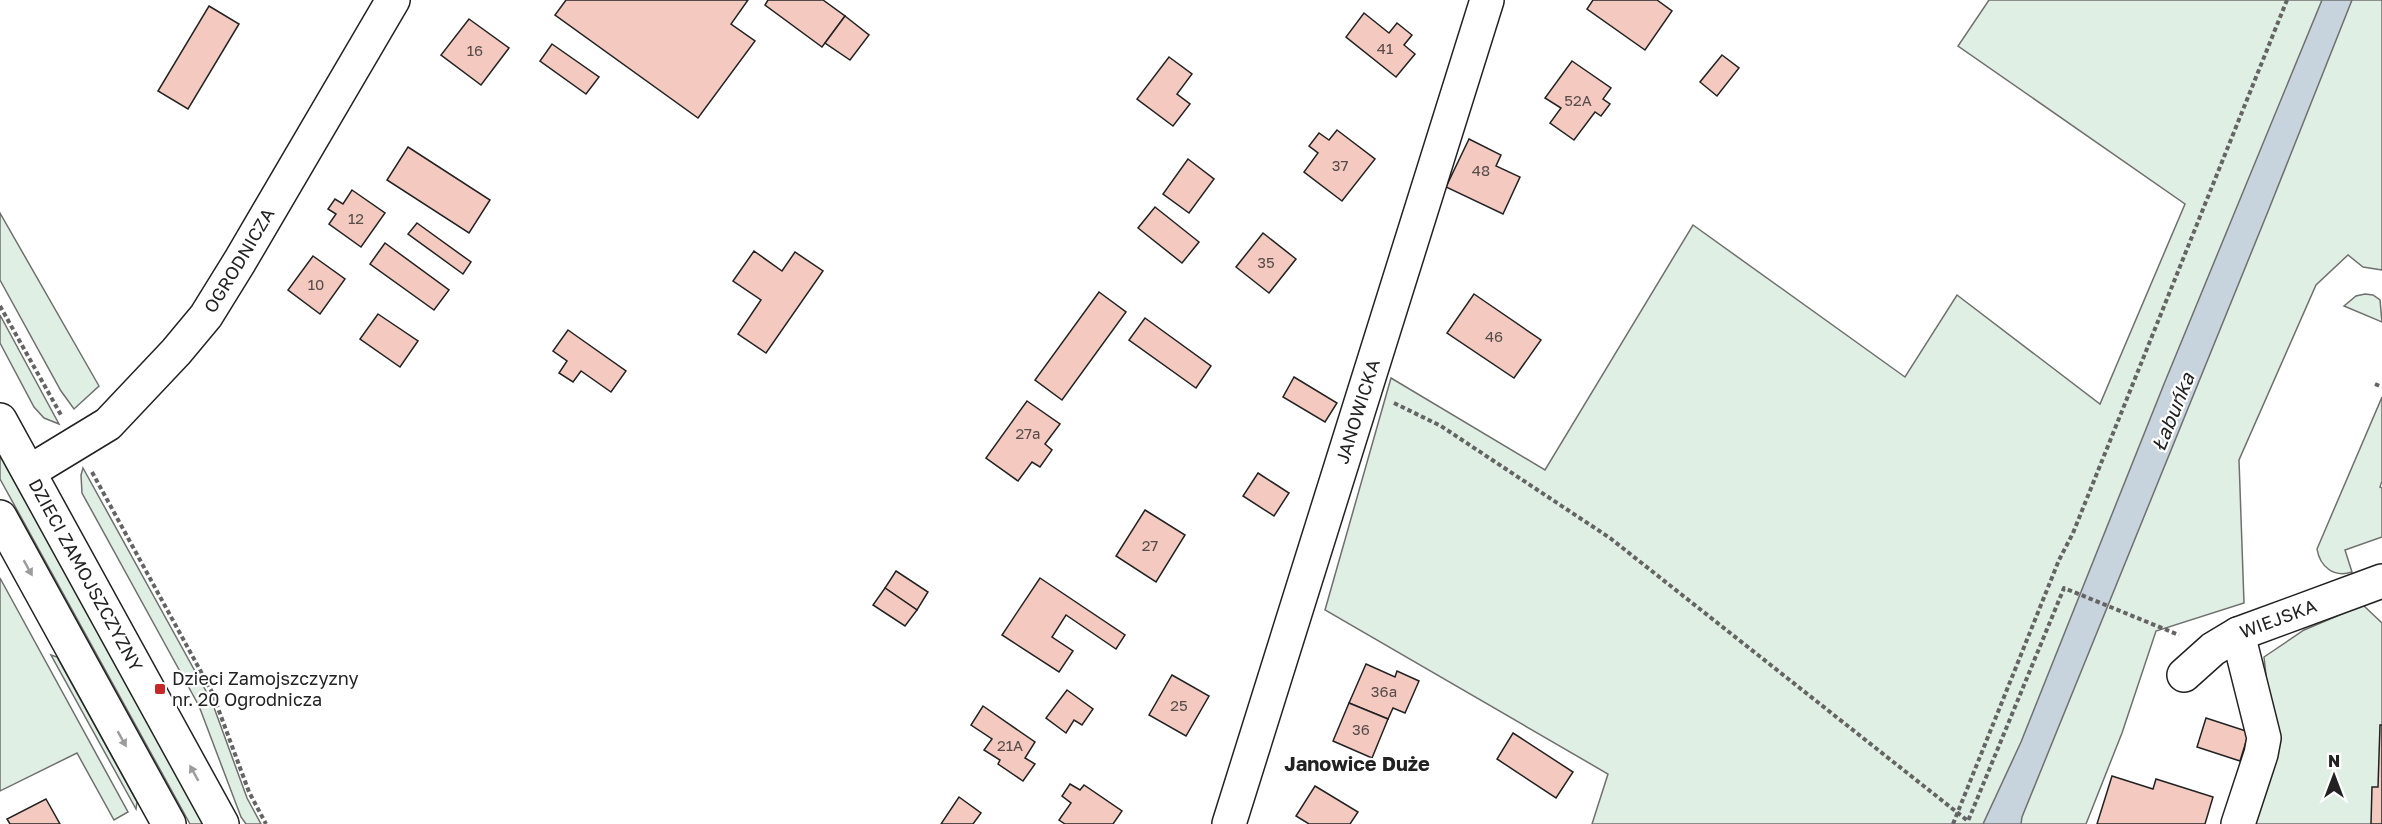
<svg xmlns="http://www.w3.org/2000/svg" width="2382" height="824" font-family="'Golos Text',sans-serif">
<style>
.green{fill:#e0efe3;stroke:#6f6f6f;stroke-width:1.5}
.water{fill:#c7d3dd;stroke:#6f6f6f;stroke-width:1.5}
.building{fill:#f3c9c0;stroke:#222;stroke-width:1.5}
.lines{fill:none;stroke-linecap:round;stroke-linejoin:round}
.minor-casing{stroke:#222;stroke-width:36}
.major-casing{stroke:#222;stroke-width:36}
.path{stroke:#646464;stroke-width:4;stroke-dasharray:4.5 3;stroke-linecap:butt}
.minor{stroke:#fff;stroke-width:33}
.major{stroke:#fff;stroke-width:33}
.oneway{fill:#9c9c9c}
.poi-dot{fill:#c62828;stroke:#fff;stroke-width:2}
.labels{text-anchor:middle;stroke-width:4.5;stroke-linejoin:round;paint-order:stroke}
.number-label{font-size:15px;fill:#564c4a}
.street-label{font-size:18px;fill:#222;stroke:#fff}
.poi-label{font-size:18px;fill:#222;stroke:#fff;text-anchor:start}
.water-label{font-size:20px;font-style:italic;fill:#222;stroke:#fff}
.neighbourhood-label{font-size:20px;font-weight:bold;fill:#222;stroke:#fff}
</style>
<rect width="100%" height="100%" fill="#fff"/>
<!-- green -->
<g class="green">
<path d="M1989 0H2382V270L2363 267 2348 255 2316 285 2239 460 2244 603 2156 631 2122 733 2086 824H1592L1608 774 1325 610 1391 378 1545 470 1693 225 1905 377 1957 295 2100 404 2185 204 1958 46Z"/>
<path d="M0 213 99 386 74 409 61 391 0 280Z"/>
<path d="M2365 294 2373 295 2380 300 2382 322 2344 306 2356 296Z"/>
<path d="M0 315 59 424 44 418 34 407 0 343Z"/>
<path d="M2382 397V481L2380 487 2382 488V537L2345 550 2352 572C2334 578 2320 567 2317 549Z"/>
<path d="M0 454 203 824H190L0 479Z"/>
<path d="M83 468 212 702 247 798 261 824H246L241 817 199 706 82 493 81 475Z"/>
<path d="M0 578 128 812 114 820 77 753 0 791Z"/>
<path d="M2363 605 2382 623V824H2252L2280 740 2267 684 2264 657 2304 630Z"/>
<path d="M51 655 57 657 137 802 136 809Z"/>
</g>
<!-- water -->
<path class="water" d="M2322 0H2352L2269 209 2022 817 2021 824H1983L2021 742 2164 384Z"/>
<!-- building -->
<g class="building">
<path d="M566 0H748L731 24 755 41 698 118 555 15Z"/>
<path d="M768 0H823L845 16 822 47 765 5Z"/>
<path d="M1593 0H1657L1672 11 1645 50 1587 9Z"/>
<path d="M209 6 239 24 188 109 158 91Z"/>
<path d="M1364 13 1389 33 1397 23 1412 35 1404 45 1415 54 1396 77 1346 37Z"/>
<path d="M845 16 869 35 850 60 825 43Z"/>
<path d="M469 19 509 48 481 85 441 55Z"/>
<path d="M552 44 599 77 586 94 540 61Z"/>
<path d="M1722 55 1739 68 1717 96 1700 82Z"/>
<path d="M1169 57 1192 74 1177 94 1190 104 1173 126 1137 99Z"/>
<path d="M1572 61 1611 88 1603 99 1610 104 1601 116 1595 112 1574 140 1550 123 1561 108 1545 98Z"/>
<path d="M1337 130 1375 159 1342 201 1304 172 1318 153 1309 146 1319 133 1329 140Z"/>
<path d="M1469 139 1501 155 1496 166 1520 177 1503 214 1446 187Z"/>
<path d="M408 147 490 200 469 233 387 180Z"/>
<path d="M1188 159 1214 179 1189 213 1163 194Z"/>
<path d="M352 190 385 213 361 247 329 224 336 214 328 209 335 199 343 204Z"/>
<path d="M1155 207 1199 242 1182 263 1138 228Z"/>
<path d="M417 223 471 262 463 274 408 234Z"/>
<path d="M1263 233 1296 259 1269 293 1236 267Z"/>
<path d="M385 243 449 290 434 310 370 264Z"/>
<path d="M754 251 782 271 795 252 823 271 766 353 738 334 761 300 733 281Z"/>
<path d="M313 256 345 279 320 314 288 290Z"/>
<path d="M1099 292 1126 312 1062 400 1035 380Z"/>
<path d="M1474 294 1541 340 1514 378 1447 333Z"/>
<path d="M378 314 418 341 400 367 360 339Z"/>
<path d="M1145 318 1211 366 1196 388 1129 340Z"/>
<path d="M568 330 626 371 611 392 581 371 573 382 559 373 567 361 553 351Z"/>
<path d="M1294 377 1337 403 1325 422 1283 397Z"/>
<path d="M1027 401 1060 424 1045 444 1052 450 1040 467 1032 462 1018 481 986 458Z"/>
<path d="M1258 473 1289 493 1274 516 1243 496Z"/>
<path d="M1145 510 1185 535 1156 582 1116 556Z"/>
<path d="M896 571 928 592 917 610 885 588Z"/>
<path d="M1040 578 1125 635 1116 649 1066 615 1052 637 1073 651 1059 672 1002 635Z"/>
<path d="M885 588 917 610 905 626 873 605Z"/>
<path d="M1366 664 1395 677 1397 671 1419 681 1405 713 1393 708 1388 719 1349 703Z"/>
<path d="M1172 675 1209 696 1186 736 1149 715Z"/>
<path d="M1067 690 1093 709 1082 725 1074 720 1066 733 1046 718Z"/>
<path d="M1349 703 1388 719 1372 758 1333 741Z"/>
<path d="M983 706 1035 742 1025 758 1035 764 1023 781 998 764 1000 760 984 750 992 739 971 725Z"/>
<path d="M2206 718 2249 732 2240 761 2197 747Z"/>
<path d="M2380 725H2382V824H2371L2372 787H2378Z"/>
<path d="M1513 733 1573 772 1556 798 1497 759Z"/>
<path d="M2112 776 2153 789 2156 779 2213 797 2205 824H2097Z"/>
<path d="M1070 784 1080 790 1084 785 1122 811 1113 824H1065L1059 820 1071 803 1062 796Z"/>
<path d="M1315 786 1358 812 1350 824H1309L1296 816Z"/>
<path d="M959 797 981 813 973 824H941Z"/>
<path d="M46 799 60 824H10L7 819Z"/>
</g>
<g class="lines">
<defs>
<g id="minor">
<path id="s1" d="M29 472 108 424 176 352 206 316 240 261 393 0"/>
<path id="s2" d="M2184 675 2213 649 2238 634 2382 581"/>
<path id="s3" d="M1229 824 1487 0"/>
<path d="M2238 824 2261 754 2264 738 2238 634"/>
</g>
<g id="major">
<path id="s4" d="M0 420 222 824"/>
<path d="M0 517 169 824"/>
</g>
</defs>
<!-- minor casing -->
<use href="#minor" class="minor-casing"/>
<!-- major casing -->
<use href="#major" class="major-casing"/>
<!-- path -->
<g class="path">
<path d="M0 306 61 415"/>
<path d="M2375 384 2382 387"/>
<path d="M1394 403 1441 426 1610 538 1968 821 2064 588 2179 635"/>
<path d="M92 472 212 692 249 792 266 824"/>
<path d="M1953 824 2059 560 2073 533 2287 0"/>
</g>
<!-- minor -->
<use href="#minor" class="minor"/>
<!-- major -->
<use href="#major" class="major"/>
</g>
<!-- one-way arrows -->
<defs><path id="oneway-solid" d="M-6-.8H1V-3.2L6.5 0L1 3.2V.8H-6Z" transform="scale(1.5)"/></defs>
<g class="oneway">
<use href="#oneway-solid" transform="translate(28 568) rotate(61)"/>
<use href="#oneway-solid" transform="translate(122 739) rotate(61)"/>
<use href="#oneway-solid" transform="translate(194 773) rotate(-119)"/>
</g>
<!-- markers -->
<rect class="poi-dot" x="154" y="683" width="12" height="12" rx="3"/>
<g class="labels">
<!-- number labels -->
<g class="number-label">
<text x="1385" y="54">41</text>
<text x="475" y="56">16</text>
<text x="1578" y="106">52A</text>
<text x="1340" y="171">37</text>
<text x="1481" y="176">48</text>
<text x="356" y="224">12</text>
<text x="1266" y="268">35</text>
<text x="316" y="290">10</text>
<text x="1494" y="342">46</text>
<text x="1028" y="439">27a</text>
<text x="1150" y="551">27</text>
<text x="1384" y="697">36a</text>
<text x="1179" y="711">25</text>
<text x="1361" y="735">36</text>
<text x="1010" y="751">21A</text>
</g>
<!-- street labels -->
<g class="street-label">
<text dy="6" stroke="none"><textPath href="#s1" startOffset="303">OGRODNICZA</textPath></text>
<text dy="6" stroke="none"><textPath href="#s3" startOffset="432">JANOWICKA</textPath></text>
<text dy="6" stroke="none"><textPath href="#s4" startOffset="177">DZIECI ZAMOJSZCZYZNY</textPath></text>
<text dy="6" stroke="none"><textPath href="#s2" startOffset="111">WIEJSKA</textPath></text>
</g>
<!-- poi labels -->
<g class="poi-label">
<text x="172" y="685">Dzieci Zamojszczyzny<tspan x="172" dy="21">nr. 20 Ogrodnicza</tspan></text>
</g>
<!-- water labels -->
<g class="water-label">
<text transform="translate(2173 412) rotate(-68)" y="7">Łabuńka</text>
</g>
<!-- neighbourhood labels -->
<g class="neighbourhood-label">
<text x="1357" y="771">Janowice Duże</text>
</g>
</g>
<!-- north arrow -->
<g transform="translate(2334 776)" stroke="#ffffff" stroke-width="4.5" paint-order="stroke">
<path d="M0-4.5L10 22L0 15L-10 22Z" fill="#222222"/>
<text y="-9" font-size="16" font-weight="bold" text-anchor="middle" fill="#222222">N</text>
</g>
</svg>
